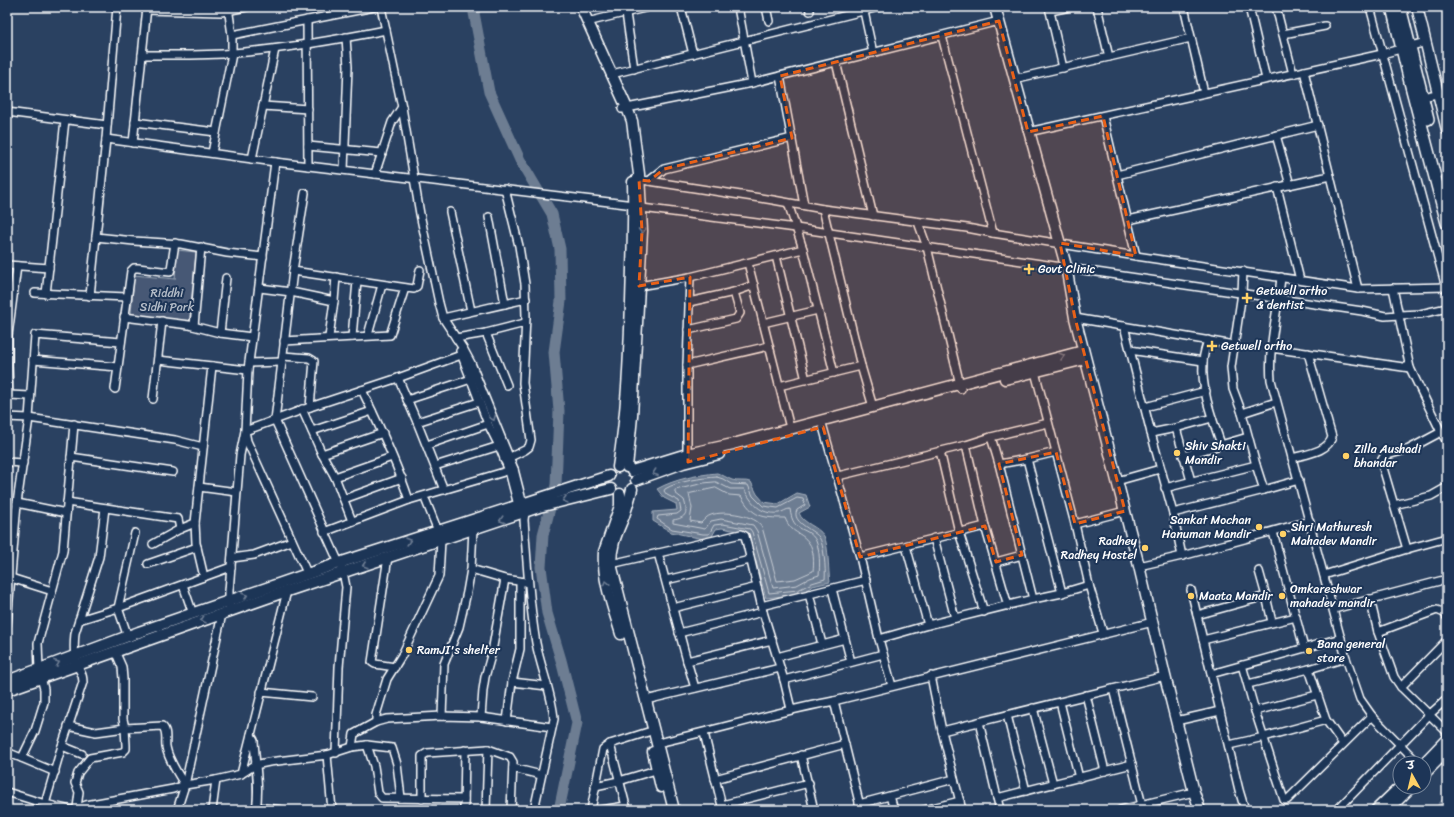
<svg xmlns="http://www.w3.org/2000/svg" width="1454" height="817" font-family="Sriracha,'Playpen Sans Deva',sans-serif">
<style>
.green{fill:#465975;stroke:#a2acba}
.water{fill:#6d7d92;stroke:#a7b1be}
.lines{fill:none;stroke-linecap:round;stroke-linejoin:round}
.shore{stroke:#c5cbd3;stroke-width:1}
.river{stroke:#6d7d92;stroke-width:11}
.street-casing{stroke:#fff;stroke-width:10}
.secondary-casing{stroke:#fff;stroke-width:13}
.primary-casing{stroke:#fff;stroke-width:14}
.street{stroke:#1d3557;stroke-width:7}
.secondary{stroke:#1d3557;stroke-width:10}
.primary{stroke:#1d3557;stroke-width:11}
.oneway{stroke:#6c7c92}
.marked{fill:#e96118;fill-opacity:0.2;stroke:#e96118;stroke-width:3;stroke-dasharray:8 5;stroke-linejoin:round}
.poi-dot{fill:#ffd166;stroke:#1d3557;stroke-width:1.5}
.labels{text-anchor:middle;stroke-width:4;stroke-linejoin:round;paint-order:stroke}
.poi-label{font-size:12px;fill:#fff;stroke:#1d3557;text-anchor:start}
.park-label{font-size:12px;fill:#b5bdc8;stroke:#1d3557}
</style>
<rect width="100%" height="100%" fill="#2a4161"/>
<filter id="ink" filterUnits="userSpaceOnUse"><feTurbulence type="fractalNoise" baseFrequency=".025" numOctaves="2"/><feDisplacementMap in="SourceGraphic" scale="8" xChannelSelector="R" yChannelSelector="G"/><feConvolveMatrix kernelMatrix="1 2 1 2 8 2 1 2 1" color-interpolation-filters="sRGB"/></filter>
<g filter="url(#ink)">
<!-- green -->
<path class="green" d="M177 250 196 252 189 325 131 314 134 275 175 279Z"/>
<!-- water -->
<path class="water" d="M717 473C723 475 727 478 732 480 737 482 745 480 751 482L757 494 764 502 778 504 797 493 806 495 810 507 799 513C803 524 818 526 824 536 829 547 828 570 830 582L813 586 800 594 766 598 748 533 722 528 716 529 711 538 703 539 671 532 653 521V512L677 510 676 504 664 498 657 489C675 479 697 475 717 473Z"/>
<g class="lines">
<!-- shore -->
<g class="shore">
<path d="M717 477 723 479 731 484 748 485 753 496 763 506 778 508 797 498 803 499 805 505 797 510C791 522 812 529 819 537 824 544 826 570 825 579L812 583 798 590 769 593 752 532 750 529 723 524 714 525 709 534H703L672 529 657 519 658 516 677 514 681 511 679 501 667 495 664 491 665 489C678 481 702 478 717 477Z"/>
<path d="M716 482 730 489H744C752 503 760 515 779 513 783 512 786 509 790 509 793 535 808 525 816 541 820 551 820 566 819 575L810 578 797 585 773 588 757 531 753 525 721 519 711 521 705 529 673 523V520C687 518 688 512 684 500L675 493V490L704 483Z"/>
<path d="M716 488 729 495 741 496C753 517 762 518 785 518 792 535 801 531 809 543 814 549 814 563 813 571L795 579 777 581 762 527C756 515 724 510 711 515 707 516 704 520 701 523L690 521 692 508 689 494Z"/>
</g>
<!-- river -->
<g class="river">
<path d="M476 7 474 13 489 92 520 160 552 214 560 249 561 301 554 352 559 411 556 485 543 535 541 567 547 613 561 660 577 723 559 810"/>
<path d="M1440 810 1447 802"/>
</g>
<defs>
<g id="street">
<path d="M381 7 402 107 420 214 439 303 443 318 460 344 464 350 471 363 514 469 525 512 524 520C527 561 529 603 536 643 541 669 552 693 554 719L534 810"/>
<path d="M681 7 693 54"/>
<path d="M738 7 752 83"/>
<path d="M766 7 769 21"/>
<path d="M809 7 810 11"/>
<path d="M863 7 873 53"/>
<path d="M1049 7 1063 68"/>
<path d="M1097 7 1109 57"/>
<path d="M1184 7 1204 93"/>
<path d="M1249 7 1266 79"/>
<path d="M1276 7 1293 74"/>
<path d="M1370 7 1447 291"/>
<path d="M146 10 221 12 246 7"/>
<path d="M1050 11 1070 7"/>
<path d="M626 13 634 69"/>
<path d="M307 20 308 166"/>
<path d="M587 22 649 7"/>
<path d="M1283 34 1325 26"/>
<path d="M232 35 374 7"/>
<path d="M942 36 993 233"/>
<path d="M142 55C172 55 204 56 234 53 285 49 335 40 386 30"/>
<path d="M836 62 873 216"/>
<path d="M1304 71 1358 289"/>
<path d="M612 74 879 7"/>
<path d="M780 76 804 205"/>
<path d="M1014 79 1191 38"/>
<path d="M1422 97 1447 92"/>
<path d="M263 106 308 109"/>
<path d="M622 109 752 83 999 21"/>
<path d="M7 112 107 125"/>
<path d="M1103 116 1136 256"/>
<path d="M135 122 216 132"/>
<path d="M1028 132 1382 54 1426 42"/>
<path d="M1276 135 1290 185"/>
<path d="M106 139 275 162 634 205 642 208 796 228 1362 311 1385 316 1399 315 1420 314 1447 308"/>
<path d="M133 143 147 7"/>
<path d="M308 146 382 153"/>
<path d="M212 153 232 54V35L228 7"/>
<path d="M252 159 275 49"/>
<path d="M344 170 348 67 346 37"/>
<path d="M375 174 392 122 402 107"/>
<path d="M1117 175 1318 125"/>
<path d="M636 179 773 200 823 209 967 228 993 233 1136 256 1358 289 1447 287"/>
<path d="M649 181 664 169 792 138"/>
<path d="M1277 187 1300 280"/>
<path d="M305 193 293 271 275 420 343 572 346 587 339 667 336 753"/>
<path d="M788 203 803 249 834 373"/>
<path d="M823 209 861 366 873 407"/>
<path d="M450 212 471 311"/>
<path d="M489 217 505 304"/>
<path d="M1128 220 1330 176"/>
<path d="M918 222 927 247 961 389"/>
<path d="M96 237 134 241 181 244 227 253 263 257"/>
<path d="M776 256 806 380"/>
<path d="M748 263 790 428"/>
<path d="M7 265 49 268"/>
<path d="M17 266 8 335V365L9 395 30 396"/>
<path d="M293 271 414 289 417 286 420 270"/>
<path d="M1243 271 1242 293 1231 367 1233 389 1242 413 1256 465 1264 490"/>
<path d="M1281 277C1278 311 1268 346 1271 380L1346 658 1360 699 1372 716 1418 763"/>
<path d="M639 286 690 277 803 249"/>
<path d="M260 288 291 292 334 301"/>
<path d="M1393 288 1410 368 1441 432 1447 442"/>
<path d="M35 293 127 297"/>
<path d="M46 294 65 120"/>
<path d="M90 296 106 139 117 7"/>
<path d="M689 302 734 292 754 285"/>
<path d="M124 317 189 325 220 333 252 337"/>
<path d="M443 318 526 299"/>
<path d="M1075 318 1234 345"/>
<path d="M763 323 818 310"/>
<path d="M194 326 201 247"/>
<path d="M1124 326 1151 433 1173 513 1182 556"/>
<path d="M688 330 736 319 740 313 734 292"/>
<path d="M220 333 226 278"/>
<path d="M486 333 507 385"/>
<path d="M368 335 382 285"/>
<path d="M329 337 334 301 336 277"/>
<path d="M352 337 357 281"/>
<path d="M456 338 486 333 525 323"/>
<path d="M1208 340C1206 347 1203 355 1203 362 1201 390 1212 418 1221 444"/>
<path d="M284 341 390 335 405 288"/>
<path d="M1271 348 1410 368"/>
<path d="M1130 350 1203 361"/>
<path d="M460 351 488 424 499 446 509 471 519 509"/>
<path d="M283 356 309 358 314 361 310 407"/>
<path d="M33 360 118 367"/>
<path d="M158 360 248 370"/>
<path d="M249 363 282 362"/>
<path d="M687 365 769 346"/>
<path d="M1034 368 1075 524 1089 585 1103 633"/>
<path d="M398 378 417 422 444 490"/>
<path d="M779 386 861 366"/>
<path d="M115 389 131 271 134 268H138L170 272 171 269 175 243"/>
<path d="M362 390C379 425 397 463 409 500"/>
<path d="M153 399 162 321"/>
<path d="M407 400 471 379"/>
<path d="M1145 407 1206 391"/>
<path d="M302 409 322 454 335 477 352 521"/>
<path d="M1242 413 1276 402"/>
<path d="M7 417 29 418 175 440 203 447"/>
<path d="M821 420 860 557 879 639 892 686"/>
<path d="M417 422 479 402"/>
<path d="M1176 428 1191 481"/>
<path d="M312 431 372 411"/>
<path d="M1151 433 1176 428 1212 418"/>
<path d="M991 437 999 464 1033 599"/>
<path d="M427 445 488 424"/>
<path d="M966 445 985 526 1008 606"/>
<path d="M940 451 959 532 984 612"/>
<path d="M322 454 383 433"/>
<path d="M1183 456 1248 437"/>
<path d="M71 457 173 472"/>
<path d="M687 458V365L690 277"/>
<path d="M1292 458C1306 454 1328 452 1332 437L1308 353"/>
<path d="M1027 459 1062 593"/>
<path d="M504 460 525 450 529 447 531 440 523 383 526 317 525 284 519 246 505 189"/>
<path d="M7 462 23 463"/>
<path d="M999 464 1027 459 1056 452"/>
<path d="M435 466 499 446"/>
<path d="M838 476 966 445 991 437 1048 423"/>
<path d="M335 477 392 457"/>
<path d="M1117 481 1160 469"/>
<path d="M199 487 237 492"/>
<path d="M1165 488 1256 465"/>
<path d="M344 499 402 478"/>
<path d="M426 501 438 531 434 533"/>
<path d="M67 502 178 519 180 529"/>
<path d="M17 503 66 513"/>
<path d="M1394 505 1431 496 1447 487"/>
<path d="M1173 513 1264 490 1299 480"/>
<path d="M1075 524 1125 511"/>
<path d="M324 532 409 500 514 469"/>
<path d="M1273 532 1304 648"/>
<path d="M934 538 955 618"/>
<path d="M153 544 180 529 195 523"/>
<path d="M906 546 928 625"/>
<path d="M1407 549 1381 461 1384 456 1409 449 1441 432"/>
<path d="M658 553 687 661 695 688"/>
<path d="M388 557 372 662 375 664 395 667"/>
<path d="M860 557 985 526"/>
<path d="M232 558 254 555 292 541"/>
<path d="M996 562 1022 555"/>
<path d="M148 564 197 547"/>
<path d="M611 564 741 534 745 536 763 612 784 680 791 709"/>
<path d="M1139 566 1182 556 1310 521"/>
<path d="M471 569 505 579 525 582"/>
<path d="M1259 571 1266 596 1272 622"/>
<path d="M308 575 247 441 245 431 310 407 398 378 461 355"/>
<path d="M1324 575 1407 549 1447 538"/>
<path d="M204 577 196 543 195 523 212 366"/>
<path d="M11 578 52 591"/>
<path d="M666 580 750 560"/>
<path d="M183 585 193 614"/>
<path d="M832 589 851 662"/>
<path d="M1191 590 1239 790 1245 810"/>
<path d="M809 594 822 644"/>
<path d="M1370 599 1378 632 1394 677 1401 687 1447 732"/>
<path d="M229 605V591L240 455 245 431 248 370 275 162"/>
<path d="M761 606 866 580"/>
<path d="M673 608 757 587"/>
<path d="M1334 609 1447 579"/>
<path d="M1197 615 1266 596"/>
<path d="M79 620 118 608 231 567"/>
<path d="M7 624 17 503 29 418 35 335 121 342"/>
<path d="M1378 632 1437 610 1444 613 1447 617"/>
<path d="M679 633 763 612"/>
<path d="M128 637 118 608 135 533"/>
<path d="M879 639 928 625 1033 599 1062 593 1089 585"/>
<path d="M1203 640 1296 617"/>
<path d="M777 657 845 639"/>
<path d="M687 661 772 640"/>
<path d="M1242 665 1255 711 1284 800H1287L1372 716"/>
<path d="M1309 669 1326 720 1343 744"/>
<path d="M1211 674 1341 638"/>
<path d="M931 676 942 731 962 810"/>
<path d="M784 680 883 654"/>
<path d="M512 682 547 686"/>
<path d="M1248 684 1309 669 1346 658"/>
<path d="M1401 687 1447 640"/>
<path d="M1113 689 1142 805"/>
<path d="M261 692 312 697"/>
<path d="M1086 695 1105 771"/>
<path d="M646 700 780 668"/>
<path d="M834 701 861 810"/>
<path d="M1060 702 1079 778"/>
<path d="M1033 708 1053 784"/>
<path d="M1255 711 1317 695"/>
<path d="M1007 715 1026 791"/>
<path d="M442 716 444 664 459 627 467 592 471 569 473 529"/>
<path d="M481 717 483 690 485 677 492 652 505 579"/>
<path d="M507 721 512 682 520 649V582"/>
<path d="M1176 721 1220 711"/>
<path d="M376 722V715L387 679 402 655 439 576 441 540"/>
<path d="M979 722 1000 810"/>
<path d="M68 726 96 732 125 728 162 726C168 731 165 740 166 747 168 758 179 776 185 785"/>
<path d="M942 731 1165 676"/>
<path d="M704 733 723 810"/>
<path d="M251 735 254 740C255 763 260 787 256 810"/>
<path d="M657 743C717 730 774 712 834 701L1153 622"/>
<path d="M610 744 627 810"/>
<path d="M367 745 374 766 378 793 382 798 464 799"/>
<path d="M1229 745 1264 737 1326 720"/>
<path d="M62 746 82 754"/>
<path d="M352 747 354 734 376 722 387 719 442 716 481 717 552 727"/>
<path d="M7 752 55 772"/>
<path d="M327 755 332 810"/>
<path d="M801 755 814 810"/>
<path d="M22 758 35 731 44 702V689L39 670 38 643 63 551 74 424"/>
<path d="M513 768 541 775"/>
<path d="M241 774 287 591"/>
<path d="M715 779 845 744"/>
<path d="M595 786 619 781 656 770"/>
<path d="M7 792 45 804 71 810"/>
<path d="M890 796 894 810"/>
<path d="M997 798 1132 764"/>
<path d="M422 799V756L427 753 488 749 510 757 513 762 511 810"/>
<path d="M45 804 60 752 83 682C83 672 80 673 77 665 73 655 74 643 75 633L99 557 105 508"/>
<path d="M859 804 954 779"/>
<path d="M722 805 809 783"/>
<path d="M257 807 282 810"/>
<path d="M77 808 79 792 75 783 78 773 90 758 123 752 126 749V745L125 728 123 719V679L122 667 115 651"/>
<path d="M74 810 86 805 173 789 185 785 216 780 241 774 255 765 269 762 327 755 352 747 367 745 392 748 397 764 401 798"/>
<path d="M177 810 185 785 222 614"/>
<path d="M212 810 216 780"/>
<path d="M464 810 465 750"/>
<path d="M486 810 488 749"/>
<path d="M591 810 603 749 610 744 648 732"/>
<path d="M601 810 626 806"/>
<path d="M924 810 960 801"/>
<path d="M1120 810 1194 792"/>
<path d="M1337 810 1430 714 1447 699"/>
</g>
<g id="secondary">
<path d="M581 7 627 108 632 121 639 174 642 231 632 416 627 467"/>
<path d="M995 7 1066 266 1075 318 1139 566 1165 676 1194 792 1200 810"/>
<path d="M1417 7 1447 130"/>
<path d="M1005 379 1085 359"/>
<path d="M618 467C627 413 629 358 631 303 632 263 634 222 633 182"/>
<path d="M632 471 687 454 733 444 1083 351"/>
<path d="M636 480 683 463 719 454"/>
<path d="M632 489C630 498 627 507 624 516 617 533 611 544 611 564L674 810"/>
<path d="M620 494V506L604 552C602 580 613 607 621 634"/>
<path d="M7 681 139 632 339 563 609 476"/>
<path d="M7 690 278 594 539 507 611 489"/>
<path d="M653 752 661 787"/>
<path d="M1424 763 1447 739"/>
<path d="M1424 774 1447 751"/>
<path d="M1376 810 1400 787"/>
<path d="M1388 810 1411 787"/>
</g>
<g id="primary">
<path d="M1392 7 1410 82 1447 223"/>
<path d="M1400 7 1428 119"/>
</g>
</defs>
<!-- street casing -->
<use href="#street" class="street-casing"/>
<!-- secondary casing -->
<use href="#secondary" class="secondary-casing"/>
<!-- primary casing -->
<use href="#primary" class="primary-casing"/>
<!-- street -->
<use href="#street" class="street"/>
<!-- secondary -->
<use href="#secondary" class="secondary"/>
<!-- primary -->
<use href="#primary" class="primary"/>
</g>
<!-- one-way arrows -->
<defs><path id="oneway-chevron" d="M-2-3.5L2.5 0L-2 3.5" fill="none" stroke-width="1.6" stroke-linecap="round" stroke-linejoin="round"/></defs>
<g class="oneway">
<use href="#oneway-chevron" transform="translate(642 231) rotate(91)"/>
<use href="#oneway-chevron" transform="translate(1062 356) rotate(-15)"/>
<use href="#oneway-chevron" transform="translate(493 418) rotate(68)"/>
<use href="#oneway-chevron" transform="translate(655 473) rotate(160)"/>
<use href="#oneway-chevron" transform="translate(565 500) rotate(165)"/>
<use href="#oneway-chevron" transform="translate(502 520) rotate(162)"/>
<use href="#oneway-chevron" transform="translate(408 541) rotate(-17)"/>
<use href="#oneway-chevron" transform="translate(365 565) rotate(162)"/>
<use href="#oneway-chevron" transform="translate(606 583) rotate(-104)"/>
<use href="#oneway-chevron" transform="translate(245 596) rotate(-19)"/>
<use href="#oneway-chevron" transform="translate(203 620) rotate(161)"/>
<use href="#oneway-chevron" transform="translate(57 663) rotate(-20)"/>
</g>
</g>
<!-- marked area -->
<path class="marked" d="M999 21 1028 132 1103 116 1136 256 1060 243 1075 318 1125 511 1075 524 1056 452 999 464 1022 555 996 562 985 526 860 557 823 427 688 462 690 277 639 286 642 231 639 180 649 181 664 169 792 138 780 76Z"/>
<!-- markers -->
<g class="poi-dot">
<path d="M1027 263h4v4h4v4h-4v4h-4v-4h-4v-4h4z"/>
<path d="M1245 292h4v4h4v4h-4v4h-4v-4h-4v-4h4z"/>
<path d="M1210 340h4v4h4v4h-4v4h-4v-4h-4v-4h4z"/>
<circle cx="1177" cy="453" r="4"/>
<circle cx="1346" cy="456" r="4"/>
<circle cx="1259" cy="527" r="4"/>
<circle cx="1283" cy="534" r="4"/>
<circle cx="1145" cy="548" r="4"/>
<circle cx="1191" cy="596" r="4"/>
<circle cx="1282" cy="596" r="4"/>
<circle cx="409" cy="650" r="4"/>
<circle cx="1309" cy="651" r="4"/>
</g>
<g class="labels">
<!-- poi labels -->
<g class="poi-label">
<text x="1038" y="273">Govt Clinic</text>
<text x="1256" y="295">Getwell ortho<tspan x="1256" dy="14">&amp; dentist</tspan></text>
<text x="1221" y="350">Getwell ortho</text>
<text x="1185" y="450">Shiv Shakti<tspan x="1185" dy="14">Mandir</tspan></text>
<text x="1354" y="453">Zilla Aushadi<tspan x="1354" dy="14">bhandar</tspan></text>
<text x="1251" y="524" text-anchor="end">Sankat Mochan<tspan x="1251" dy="14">Hanuman Mandir</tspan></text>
<text x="1291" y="531">Shri Mathuresh<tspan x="1291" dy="14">Mahadev Mandir</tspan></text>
<text x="1137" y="545" text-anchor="end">Radhey<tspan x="1137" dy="14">Radhey Hostel</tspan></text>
<text x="1290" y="593">Omkareshwar<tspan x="1290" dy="14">mahadev mandir</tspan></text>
<text x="1199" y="600">Maata Mandir</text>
<text x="1317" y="648">Bana general<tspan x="1317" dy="14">store</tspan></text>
<text x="417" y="654">RamJI's shelter</text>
</g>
<!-- park labels -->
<g class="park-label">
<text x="167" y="297">Riddhi<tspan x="167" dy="14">Sidhi Park</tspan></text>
</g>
</g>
<!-- margin -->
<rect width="1454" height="817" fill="none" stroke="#1d3557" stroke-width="24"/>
<rect x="12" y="12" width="1430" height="793" fill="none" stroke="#fff" stroke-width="1.5" filter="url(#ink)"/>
<!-- north arrow -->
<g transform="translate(1412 775) rotate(352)"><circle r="19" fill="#1d3557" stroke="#77869a"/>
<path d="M0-3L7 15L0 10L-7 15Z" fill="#ffd166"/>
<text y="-6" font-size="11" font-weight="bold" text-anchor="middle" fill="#ffffff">उ</text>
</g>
</svg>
